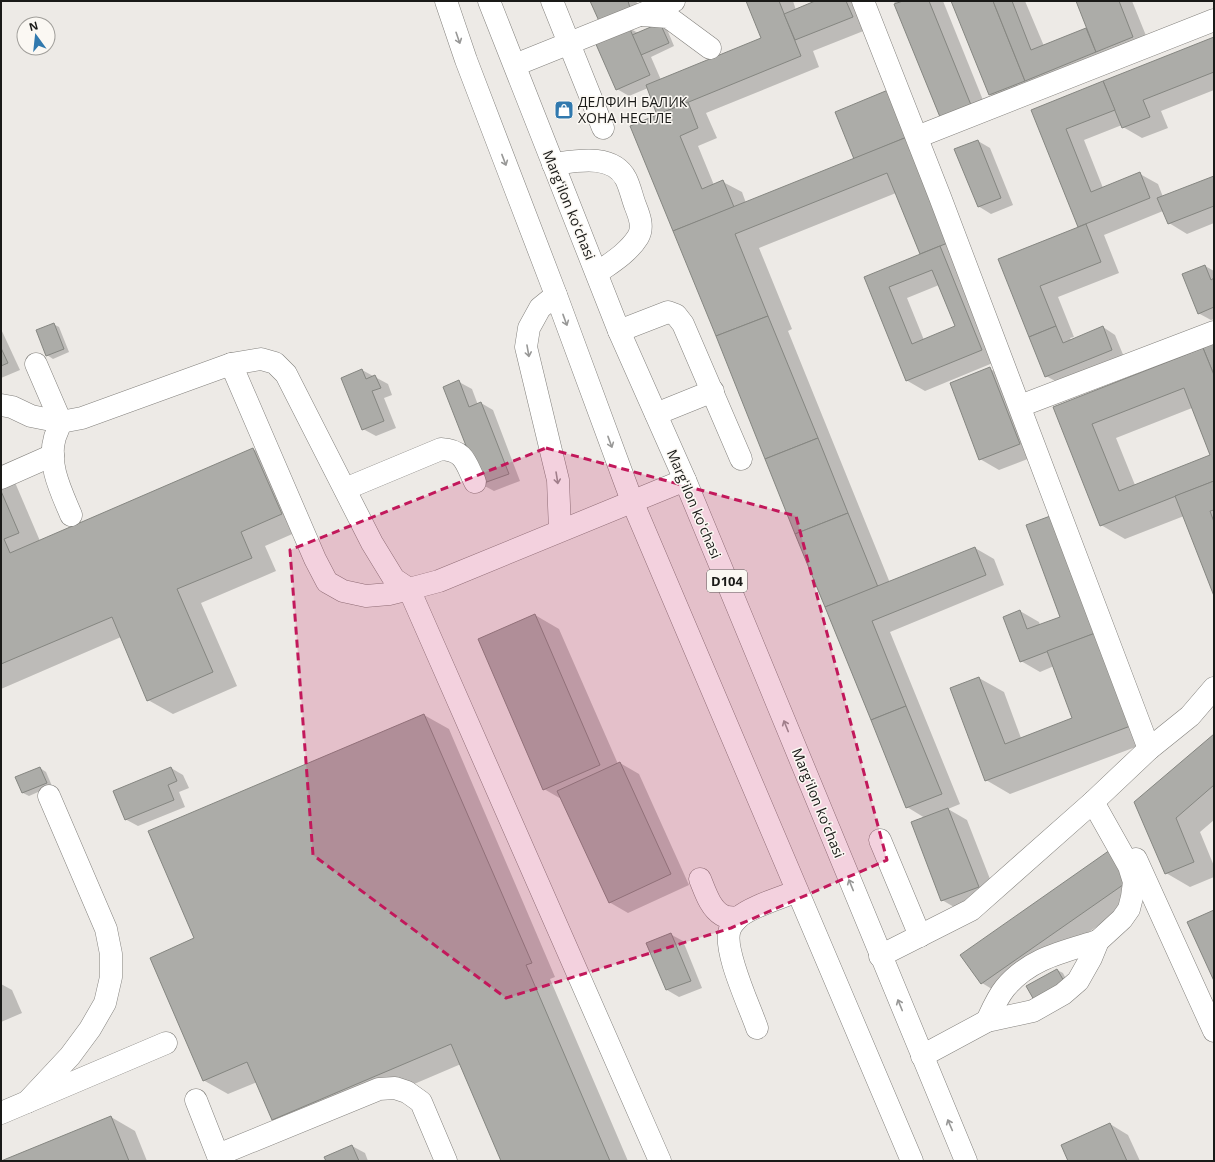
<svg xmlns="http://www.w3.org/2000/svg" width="1215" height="1162" font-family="'Open Sans',sans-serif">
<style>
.shadow{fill:#0003;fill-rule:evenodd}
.building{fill:#acaca8;stroke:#858681;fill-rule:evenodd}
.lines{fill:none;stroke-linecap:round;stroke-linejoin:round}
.minor-casing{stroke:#83817d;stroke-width:23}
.major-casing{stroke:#83817d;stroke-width:23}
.minor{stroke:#fff;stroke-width:22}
.major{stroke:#fff;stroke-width:22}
.oneway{stroke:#989897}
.marked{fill:#c2185b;fill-opacity:0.2;stroke:#c2185b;stroke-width:3;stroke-dasharray:8 5;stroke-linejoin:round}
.labels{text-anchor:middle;stroke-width:3;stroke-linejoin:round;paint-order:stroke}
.shield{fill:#fbf8f3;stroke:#5e5d5a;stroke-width:1}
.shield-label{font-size:13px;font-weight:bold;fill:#1a1a18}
.poi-label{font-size:14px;fill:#1a1a18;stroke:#fbf8f3;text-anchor:start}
.street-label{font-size:14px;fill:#1a1a18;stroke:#fbf8f3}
</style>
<rect width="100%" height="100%" fill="#edeae6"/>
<!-- shadow -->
<g class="shadow">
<path d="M591 1H636L642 15Z"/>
<path d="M747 1H793L796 10 818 1H860L871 28 813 51 819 67 706 113 717 138 698 146 714 185 723 182 742 192 746 203 855 159 888 91 1000 360 925 391 906 380 865 278 922 255 920 254 896 193 759 248 792 329 788 331 890 583 975 548 994 559 1004 585 890 632 960 804 948 809 967 820 997 897 961 911 942 900 925 818 907 807 648 88 629 96 617 89 629 28 638 33 660 24 666 27 674 46 651 57 661 80 762 39ZM939 285 956 327 924 340 907 298Z"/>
<path d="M894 1H943L989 115 940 117Z"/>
<path d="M952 1H1025L1044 46 1088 29 1077 1H1132L1151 48 1008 105 990 94Z"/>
<path d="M1214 38V90L1161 111 1168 128 1142 138 1123 127 1122 125 1084 140 1103 188 1140 174 1158 184 1163 197 1214 177V223L1187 234 1169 223 1163 211 1104 235 1119 273 1058 297 1074 337 1070 338 1071 340 1103 327 1115 335 1124 357 1059 383 1046 376 1000 260 1080 228 1033 110Z"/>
<path d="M978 141 990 148 1013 205 991 214 978 206Z"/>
<path d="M1205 266 1214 271V319L1211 320 1198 313Z"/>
<path d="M53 324 59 327 69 352 53 359 47 355Z"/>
<path d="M1 329 20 370 1 378Z"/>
<path d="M1214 344V593L1184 516 1125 539 1101 525 1054 407ZM1192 408 1211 456 1135 485 1116 438Z"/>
<path d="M990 369 1009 379 1038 455 999 470 980 459Z"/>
<path d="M362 370 388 384 392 395 384 398 396 428 376 436 363 429Z"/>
<path d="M459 382 472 389 478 405 481 403 493 410 520 481 494 491 481 484Z"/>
<path d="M253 449 278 463 306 528 265 546 276 571 201 603 237 686 173 714 148 700 121 637 1 689V467L11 473 40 541Z"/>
<path d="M1020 611 1039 622 1040 625 1157 739 1010 794 986 780 979 678 1004 692 1021 738 1074 718 1054 666 1040 672 1021 661Z"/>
<path d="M535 615 559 629 618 764 620 763 639 774 689 885 628 913 609 902 563 800 544 789Z"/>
<path d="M424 715 449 729 555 977 550 979 628 1161H502L461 1064 297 1134 273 1120 257 1082 228 1094 203 1080 196 939 150 832Z"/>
<path d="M1214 735V820L1200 832 1214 866V877L1190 887 1166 873 1135 802Z"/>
<path d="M40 768 46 772 52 786 29 796 23 793 17 778Z"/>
<path d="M171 768 183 775 189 788 179 792 185 807 138 826 125 819Z"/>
<path d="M1110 851 1148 891 1000 994 982 983Z"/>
<path d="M670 934 683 941 702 988 679 997 667 990Z"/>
<path d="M1057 970 1063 973 1070 987 1041 1003Z"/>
<path d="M1 984 12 990 22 1013 1 1022Z"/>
<path d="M111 1117 135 1131 147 1161H3Z"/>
<path d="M1110 1124 1128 1135 1140 1161H1069Z"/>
<path d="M352 1146 365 1153 368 1161H327Z"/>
</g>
<!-- building -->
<g class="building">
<path d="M590 1H628L630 8 599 21Z"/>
<path d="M746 1H779L801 56 657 115 646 85 761 38Z"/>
<path d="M815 1H846L853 17 795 40 784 14Z"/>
<path d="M903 1H929L971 105 940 117 894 4Z"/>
<path d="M951 1H993L1025 81 989 95Z"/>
<path d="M993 1H1012L1031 50 1086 28 1096 52 1025 81Z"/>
<path d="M1076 1H1119L1133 37 1096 52Z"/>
<path d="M660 23 669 43 641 55 632 35Z"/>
<path d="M629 27 650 75 616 90 595 42Z"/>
<path d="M1214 37V72L1143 100 1150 117 1122 128 1103 81Z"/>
<path d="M1103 81 1115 110 1066 129 1091 192 1140 172 1150 198 1078 227 1031 110Z"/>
<path d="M888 90 907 137 854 159 835 112Z"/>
<path d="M688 102 698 128 680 136 702 189 723 180 734 207 673 231 630 126Z"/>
<path d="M907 137 950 242 920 254 887 173 735 234 768 316 716 336 673 231Z"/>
<path d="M978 140 1001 198 978 207 954 149Z"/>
<path d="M1214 176V206L1168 224 1157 198Z"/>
<path d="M1086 224 1101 262 1040 286 1056 326 1029 337 998 259Z"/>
<path d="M940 246 982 350 906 381 864 277ZM932 270 955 326 912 344 889 287Z"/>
<path d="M1205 265 1211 280 1214 278V307L1198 314 1182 274Z"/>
<path d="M768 316 818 438 765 459 716 336Z"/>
<path d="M54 323 64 349 46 356 36 330Z"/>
<path d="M1056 326 1063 343 1103 326 1112 350 1045 377 1029 337Z"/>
<path d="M1214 343V375L1203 348Z"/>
<path d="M1 348 8 363 1 366Z"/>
<path d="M1203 348 1214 375V481L1100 526 1053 407ZM1184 388 1210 455 1119 491 1092 424Z"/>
<path d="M990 367 1020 444 979 460 950 383Z"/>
<path d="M362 369 366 379 375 375 381 388 372 391 384 421 362 430 341 378Z"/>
<path d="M459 380 469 407 481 402 509 474 481 484 443 387Z"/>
<path d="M818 438 848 513 795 534 765 459Z"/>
<path d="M253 448 282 514 241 532 252 558 177 589 213 672 147 701 112 617 1 664V491L19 533 4 539 10 553Z"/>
<path d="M1214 481V510L1210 511 1214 522V596L1175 496Z"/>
<path d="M848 513 878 587 825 607 795 534Z"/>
<path d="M1053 515 1098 632 1020 662 1003 617 1020 610 1027 629 1060 617 1026 525Z"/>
<path d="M975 547 986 575 872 621 906 706 871 720 825 607Z"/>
<path d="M535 614 600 765 543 790 478 639Z"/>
<path d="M1098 632 1133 725 985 781 950 688 979 677 1005 744 1072 718 1047 651Z"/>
<path d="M906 706 942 794 906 808 871 720Z"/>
<path d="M424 714 532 963 526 965 610 1161H501L451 1044 272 1120 247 1062 203 1081 150 958 194 938 148 831Z"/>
<path d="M1214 734V785L1176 818 1194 862 1165 874 1134 802Z"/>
<path d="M620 762 671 874 609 903 557 791Z"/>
<path d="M40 767 47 783 22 793 15 777Z"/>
<path d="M171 767 177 781 168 785 174 800 125 820 113 791Z"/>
<path d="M948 808 979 887 941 901 911 822Z"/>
<path d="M1110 850 1130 880 981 984 960 955Z"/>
<path d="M1214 910V981L1187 922Z"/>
<path d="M671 933 691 981 666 990 646 943Z"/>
<path d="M1057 969 1065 983 1034 1000 1026 986Z"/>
<path d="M111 1116 129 1161H1Z"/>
<path d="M1110 1123 1127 1161H1068L1061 1145Z"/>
<path d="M352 1145 359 1161H326L324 1157Z"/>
</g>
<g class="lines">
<defs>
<g id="minor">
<path d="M552 1 603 128"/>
<path d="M863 1 940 197 1149 749"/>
<path d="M642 15 668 17 710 48"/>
<path d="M515 65 674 1"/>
<path d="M917 137 1214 20"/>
<path d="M553 164C576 161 613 153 626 179 630 187 632 197 635 205 639 215 644 227 638 237 628 253 611 263 597 273"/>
<path d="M556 295 540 308 529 328 526 347 558 480 560 530"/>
<path d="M619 331 668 312 676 315 683 324 741 459"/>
<path d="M36 364 61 422C59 427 57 432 55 437 47 464 61 491 71 515"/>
<path d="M231 364 315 559 327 582 343 591 366 596 389 594 409 589 660 1161"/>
<path d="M1 405 12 407 31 416 61 422 82 418 231 364 261 359 275 363 286 374 372 543 394 579 409 589 439 581 685 480"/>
<path d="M1020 406 1214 332"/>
<path d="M656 414 713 391"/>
<path d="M1 478 53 455"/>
<path d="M345 489 441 449C465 450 466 464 475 482"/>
<path d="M880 840 920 936"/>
<path d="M1136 859 1214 1031"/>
<path d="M700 879C705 891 710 908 722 915 726 918 733 917 738 918"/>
<path d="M880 956 971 910 1093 802 1149 749 1190 716 1214 688"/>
<path d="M987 1021C992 1010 997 998 1005 988 1030 958 1063 952 1098 941"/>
<path d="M757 1028C750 1007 722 949 730 929 731 926 736 920 739 917 752 906 781 898 797 891"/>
<path d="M922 1056 987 1021 1033 1011 1063 994 1078 981 1091 958 1098 941 1122 919 1129 909 1132 897 1134 882 1129 866 1093 802"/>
<path d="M196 1100 220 1161"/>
<path d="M27 1102 70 1056 90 1029 105 1003 111 977V954L106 929 49 796"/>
<path d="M1 1113 166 1043"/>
<path d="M218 1155 379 1089 395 1088 407 1092 421 1102 446 1161"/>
</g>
<g id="major">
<path d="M446 1 466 60 556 295 632 501 912 1161"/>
<path d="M489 1 619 331 685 480 966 1161"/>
</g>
</defs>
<!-- minor casing -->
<use href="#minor" class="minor-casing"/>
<!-- major casing -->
<use href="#major" class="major-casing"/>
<!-- minor -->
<use href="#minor" class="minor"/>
<!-- major -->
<use href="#major" class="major"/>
</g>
<!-- one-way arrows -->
<defs><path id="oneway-shaft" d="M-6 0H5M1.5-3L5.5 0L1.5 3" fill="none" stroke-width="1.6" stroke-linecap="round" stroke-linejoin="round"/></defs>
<g class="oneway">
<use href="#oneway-shaft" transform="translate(458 38) rotate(71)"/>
<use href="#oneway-shaft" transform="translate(504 160) rotate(69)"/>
<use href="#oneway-shaft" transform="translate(565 320) rotate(70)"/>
<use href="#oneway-shaft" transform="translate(528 351) rotate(80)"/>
<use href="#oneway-shaft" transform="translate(610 442) rotate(70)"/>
<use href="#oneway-shaft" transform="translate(557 478) rotate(81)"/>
<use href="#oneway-shaft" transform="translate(786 726) rotate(-112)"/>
<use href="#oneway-shaft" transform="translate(851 885) rotate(-112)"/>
<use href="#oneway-shaft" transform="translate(900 1005) rotate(-112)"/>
<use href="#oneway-shaft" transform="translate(950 1125) rotate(-113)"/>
</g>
<!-- marked area -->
<path class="marked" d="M546 448 796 516 887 860 731 928 506 998 313 855 290 550Z"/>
<!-- icons -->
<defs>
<symbol id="shop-square" viewBox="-11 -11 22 22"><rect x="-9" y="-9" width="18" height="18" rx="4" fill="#3179ae" stroke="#fbf8f3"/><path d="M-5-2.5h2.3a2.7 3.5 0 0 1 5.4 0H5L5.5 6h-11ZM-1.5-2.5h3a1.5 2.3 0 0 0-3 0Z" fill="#fff"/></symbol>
</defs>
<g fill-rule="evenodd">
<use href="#shop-square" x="553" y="99" width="22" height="22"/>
</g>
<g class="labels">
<!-- shield labels -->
<rect class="shield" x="707" y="570" width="40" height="22" rx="3"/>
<g class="shield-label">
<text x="727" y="586">D104</text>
</g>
<!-- poi labels -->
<g class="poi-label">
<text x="578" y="107">ДЕЛФИН БАЛИК<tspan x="578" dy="16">ХОНА НЕСТЛЕ</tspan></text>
</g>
<!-- street labels -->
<g class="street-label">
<text transform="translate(569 205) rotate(68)" y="5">Margʻilon koʻchasi</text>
<text transform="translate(694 504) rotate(67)" y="5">Margʻilon koʻchasi</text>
<text transform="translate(818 803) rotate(68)" y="5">Margʻilon koʻchasi</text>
</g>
</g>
<!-- border -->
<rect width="1215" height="1162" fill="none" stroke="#1a1a18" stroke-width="4"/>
<!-- north arrow -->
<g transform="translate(36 36) rotate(345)"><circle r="19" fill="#fbf8f3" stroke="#a19f9b"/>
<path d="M0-3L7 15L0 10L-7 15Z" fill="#3179ae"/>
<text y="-6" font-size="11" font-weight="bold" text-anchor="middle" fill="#1a1a18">N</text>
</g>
</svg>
